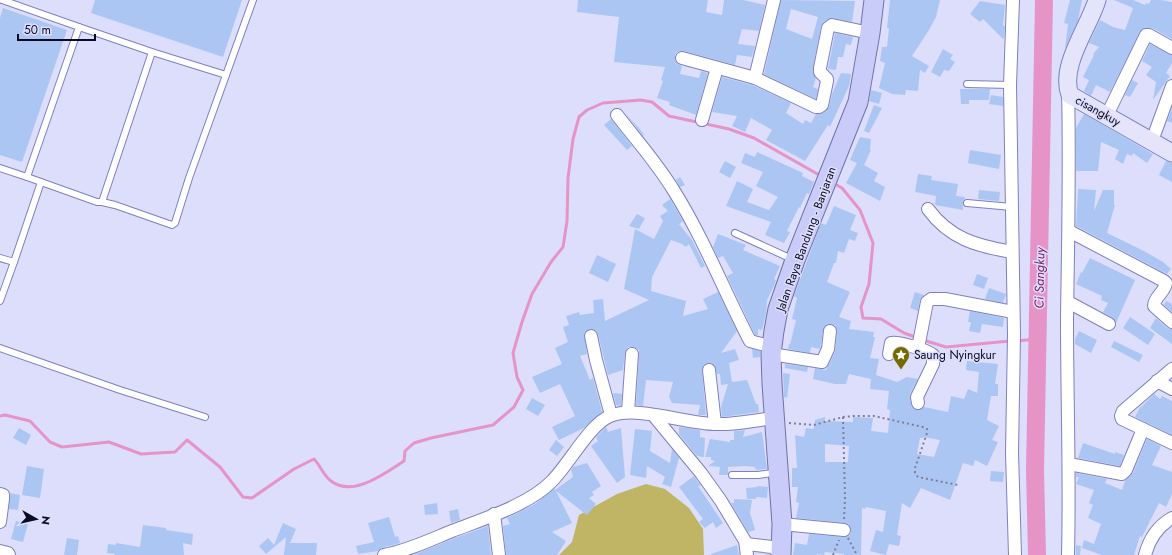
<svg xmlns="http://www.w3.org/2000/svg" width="1172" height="555" font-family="Jost,sans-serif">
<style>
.green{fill:#c0b564}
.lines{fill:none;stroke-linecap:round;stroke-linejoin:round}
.stream{stroke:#e694c8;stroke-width:3}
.river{stroke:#e694c8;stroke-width:18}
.building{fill:#acc6f3;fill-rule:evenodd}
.lane-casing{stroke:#7e80c0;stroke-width:8}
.street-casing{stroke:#7e80c0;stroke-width:14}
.secondary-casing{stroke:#7e80c0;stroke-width:19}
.primary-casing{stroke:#6f71aa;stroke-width:21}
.path{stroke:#7f7f9a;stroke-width:2;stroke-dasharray:2 3;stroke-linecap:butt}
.lane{stroke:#fff;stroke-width:6}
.street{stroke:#fff;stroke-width:12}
.secondary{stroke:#e4e5fb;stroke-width:17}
.primary{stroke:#c9cbf8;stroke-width:19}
.labels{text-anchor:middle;stroke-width:3;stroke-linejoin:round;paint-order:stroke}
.street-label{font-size:12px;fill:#0b0a22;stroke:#dcdefb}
.poi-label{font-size:12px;fill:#0b0a22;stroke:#dcdefb;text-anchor:start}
.water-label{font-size:13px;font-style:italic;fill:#7b1d61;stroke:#dcdefb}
</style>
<rect width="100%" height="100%" fill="#dcdefb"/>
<!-- green -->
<path class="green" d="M646 484 665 489 689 508 703 529 704 555H559L572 542 579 515 617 494Z"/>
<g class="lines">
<!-- stream -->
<g class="stream">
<path d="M833 183 842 188 860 210 873 243 869 284 861 307 863 318 881 319 904 333 918 338"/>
<path d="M923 340 946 347 1010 341"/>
<path d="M1016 341 1038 339"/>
<path d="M0 416 5 415 30 421 50 442 62 447 109 442 141 454 175 452 187 440 220 467 243 497 252 498 294 469 314 459C320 465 324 476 331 481 353 498 385 473 404 461L405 451 414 443 431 438 493 425 514 407 523 390 517 377 513 353 522 322 532 294 551 262 563 247 567 221 568 178 573 139 579 117 587 110 603 103 641 100 652 102 669 116 729 129 754 138 821 176"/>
</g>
<!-- river -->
<path class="river" d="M1037 555 1035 470 1044 0"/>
</g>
<!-- building -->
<g class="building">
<path d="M95 0H242L223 57 91 13Z"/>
<path d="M578 0H708L706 12 722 15 724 0H743L765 5 759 31 742 29 738 44 755 46 752 57 737 55 735 65 684 51H680L676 53 675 56V60L677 64 682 66 680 74 699 78 701 71 708 73 696 115 669 105 670 102 657 98 663 81 661 80 665 67 614 62 619 17 577 12Z"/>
<path d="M781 0 855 1 852 22 831 18 824 22 821 26 813 68V73L816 78 813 87 818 89 816 99 764 74ZM791 9 818 17 812 39 786 29Z"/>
<path d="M890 0H940L936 17 929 30 912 56 929 66 925 73 920 70 918 91 906 90 905 95 892 94 879 88 885 63 880 61 882 47H887L889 28H887Z"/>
<path d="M1070 0H1082L1078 20 1065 49 1068 24 1064 23Z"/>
<path d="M1114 0H1133L1145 5 1146 3 1149 4 1151 0H1161L1172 2V39L1152 28H1146L1142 29 1110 92 1096 85 1091 96 1084 91 1089 80 1083 77 1094 55 1093 54 1099 47 1089 43 1100 20 1113 27 1125 30 1133 8Z"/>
<path d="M980 1 1005 5 1003 25 1005 27 1004 37 1003 39 983 19 980 22 970 14Z"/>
<path d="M3 8 67 30 22 162 0 155V18Z"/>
<path d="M835 33 853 37 851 45 846 44 843 57H838L836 70 828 69Z"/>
<path d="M1150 44 1172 55V63L1166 73 1170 76 1153 100 1156 82 1146 75 1152 67 1142 61Z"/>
<path d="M943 49 953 55 950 59 955 62 949 71 944 70 940 77 931 72Z"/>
<path d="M841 73 851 74 849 86 830 127 828 125 805 161 766 140 772 130 751 118 745 132 732 126 737 116 712 112 722 77 752 85 791 103 786 113 803 124 805 120 811 123 816 114 823 113 829 107 832 94Z"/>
<path d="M1132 80 1138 83 1130 97 1125 95 1123 99Z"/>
<path d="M960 89H990L989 100H969V104H961Z"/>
<path d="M871 90 882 93 879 104 869 101Z"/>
<path d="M991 95 1003 97V106L989 104Z"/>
<path d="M874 105 882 108 869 133 864 131Z"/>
<path d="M1172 108V123L1167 121Z"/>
<path d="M626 114 639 128 644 135 643 136Z"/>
<path d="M1084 114 1153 154 1147 163 1133 153 1132 156 1127 154 1123 164 1115 159 1119 150 1101 142 1098 171H1076V128Z"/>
<path d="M611 119 632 146 627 150 604 125Z"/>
<path d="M860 137 871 139 870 150H871L864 165 878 173 874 181 885 187 880 201 846 183 857 163 850 160Z"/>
<path d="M970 150 1001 155 999 169 968 163Z"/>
<path d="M757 152 803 173 802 176 814 182 809 194 807 193 800 208 799 207 787 231 790 232 784 243 765 235 771 222 726 206 737 181 753 189 747 202 769 210 778 197 756 186 763 172 741 163 745 153 755 157Z"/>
<path d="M725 161 736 167 730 178 719 172Z"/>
<path d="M1166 161 1172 163V182L1159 175Z"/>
<path d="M918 174 932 176 931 180 958 184 956 196 965 197 963 202V210L935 205 936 196 915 192Z"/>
<path d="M680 177 685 185 680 187 676 180Z"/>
<path d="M1078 189 1096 190 1094 211 1103 190H1114V205H1115L1107 233 1142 250 1163 262 1171 269 1167 274 1076 226Z"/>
<path d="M979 190 1000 192 999 201 978 199Z"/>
<path d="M670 199 683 221 679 224 692 240 705 266 701 268 689 244 686 247 682 244 671 240 652 277 651 291 686 301 683 316 708 309 703 299 718 292 737 331 721 353 735 349 739 360 729 363 732 382 747 380 756 404H758L759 412 722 417 721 407 728 384 721 385 720 374H717L715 366 709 363 704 364 702 370 706 415H698L700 405 672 403 669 397 673 382 646 380 643 406 636 405 639 355V350L633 347H628L625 353 623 370 608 375 598 334 596 331 590 329 586 331 584 334 587 354 580 356 590 380 593 378 602 412 584 428 559 440 552 427 575 416 560 384 540 393 532 377 562 364 555 348 568 342 563 327 569 325 566 316 579 312 580 315 594 313 593 300 603 299 605 321 649 300 624 289 635 229 654 239 663 221 660 216 668 211 662 205Z"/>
<path d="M834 206 856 215 850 230 858 233 855 241 849 239 844 253 838 251 836 263H834L827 282 850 292 839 317 851 321 849 329 874 332 873 337H875L870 358 879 359 876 375 897 382 907 377 918 379 910 394 911 404 912 408 919 410 924 407 948 412 951 396 964 399 968 389 977 393 979 372 966 370 967 361 998 364 995 384H998V396H991L987 420 999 426 992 440 998 442 987 466 975 460 973 466 963 463 950 500 921 488 910 508 902 503 897 535 901 536 899 546 889 544 886 555 870 551 876 530 883 532 886 511 866 507 865 509 862 508 861 555H844V554L825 552 824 555 817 554V555H793L795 543 807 545 809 534 844 537 850 535 851 530 849 524 845 523 796 518 799 503 796 502 798 487H792V468H797L795 435 804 437 806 428 814 429 815 420 825 417V421L853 422V417L873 418 871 431 888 433 890 410 887 409 889 391 870 389 871 379 849 374 846 384H835L813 379 815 368 826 370 835 352 837 331 835 325 830 324 824 327 820 349 811 347 810 353 788 349 789 344 790 345 796 320 792 319 797 298 794 296 821 223 826 225ZM923 437 940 440 934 457 917 454 920 438H923ZM825 444 849 446 848 462H825Z"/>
<path d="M637 214 645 218 639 229 629 226Z"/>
<path d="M718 234 746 245 743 250 780 266 774 279 776 280 774 286 767 300 766 314 762 330 758 329V335H755L727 276 733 273 723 256 718 258 713 247Z"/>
<path d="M597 255 616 264 608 282 589 273Z"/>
<path d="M1090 258 1135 280 1116 323 1113 318 1103 312 1108 303 1101 300 1102 296 1076 284 1081 272 1082 273Z"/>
<path d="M977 274 988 278 984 289 973 285Z"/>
<path d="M989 288 1006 294 1003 303 985 299Z"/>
<path d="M915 292 924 295 920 300 918 311 910 308Z"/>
<path d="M1166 301 1172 304V312L1164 305Z"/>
<path d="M970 311 1004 318 1003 327 982 324 980 333 969 331 971 322H968Z"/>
<path d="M1130 317 1155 334 1148 345 1123 328Z"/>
<path d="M1156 318 1167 328 1172 329V344L1150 328Z"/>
<path d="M1079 331 1097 340 1091 353 1075 344V339Z"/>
<path d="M1114 341 1143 355 1139 362 1111 347Z"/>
<path d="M752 349 760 351V357L753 358Z"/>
<path d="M785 364 808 367 807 372 785 368Z"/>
<path d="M783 373 790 374 787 398 784 397Z"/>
<path d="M613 393 622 394 621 406 616 405Z"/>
<path d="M1154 394 1160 399 1162 396 1172 401V435L1135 417 1140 407H1141Z"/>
<path d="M532 398 545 405 538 416 526 409Z"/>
<path d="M606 427 608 432 621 428 625 477 617 483 591 446 598 441 596 437Z"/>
<path d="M679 427 700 430V437L705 438 704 457 697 456 679 434Z"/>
<path d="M19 428 31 435 26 445 13 438Z"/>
<path d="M635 429 652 431 650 451 670 463 672 449 679 458 671 487 662 484 665 477 647 466 646 478 630 475Z"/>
<path d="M745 430 743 437 762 432 767 469 756 470 755 467 746 466 728 467V475H719L720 467 708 466 715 461 711 460V457H705L710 439 730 442V440H734V431Z"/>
<path d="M1147 439 1161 446 1152 465 1172 472V494L1166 507 1159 503 1142 537 1140 536 1134 555H1102L1082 548 1084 540 1094 544 1101 524 1088 518 1093 505 1089 503 1094 490 1076 484 1079 477H1076V473L1107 479 1105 483 1122 490 1125 481 1133 473Z"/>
<path d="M556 440 564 447 557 456 549 450Z"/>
<path d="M1083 443 1115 454V452L1124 455 1120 466 1078 458Z"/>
<path d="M587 463 601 486 592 492 594 495 589 498 596 504 587 515 556 491 572 523 552 532 566 541 557 555H506L503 526 510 524 507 518 535 504 555 488V490L573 477 571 470 573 467Z"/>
<path d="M27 466 44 469 40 498 22 495Z"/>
<path d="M991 471 1004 472 1003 482 990 481Z"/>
<path d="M694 476 701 486H698L723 523 716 528 713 522 705 528 699 522 703 519 679 487Z"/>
<path d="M757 486 768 487 767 498 756 497V499H747L746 488 757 487Z"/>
<path d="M10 493 20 495 18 510 9 509Z"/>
<path d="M734 499 752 500 750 513 755 530 748 532 731 503H734Z"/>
<path d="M437 503 438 514 425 515 424 505Z"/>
<path d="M458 509 460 520 451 523 449 511Z"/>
<path d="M389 517 395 537 398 536 400 543 382 548 378 551 358 554 356 546 374 542 368 523Z"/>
<path d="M16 521 28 524 23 542 11 539Z"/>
<path d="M283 523 296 529 290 543H317L316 555H284L286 537 266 554 259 546 268 538 274 545Z"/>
<path d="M143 525 166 528V530L193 534 192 545 183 543 184 555H114L115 554 107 553 108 544 116 545V543L140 547Z"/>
<path d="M488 526 491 555H413L455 538Z"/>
<path d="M67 538 79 540 77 555H64Z"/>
<path d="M737 545 739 555H711V554Z"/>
<path d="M1076 545 1081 546 1080 555H1076Z"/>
</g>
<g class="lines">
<defs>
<g id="lane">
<path d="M79 27 152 52 226 75"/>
<path d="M967 84 1010 85"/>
<path d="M0 168 27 177 79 27 2 0"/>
<path d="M27 177 97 202H102L152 52"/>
<path d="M102 202 115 205 172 225 175 223 189 178 253 0"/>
<path d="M967 203 1012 207"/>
<path d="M735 233 794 260"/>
<path d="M0 258 14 262 41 182"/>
<path d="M0 301 14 262"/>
<path d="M0 348 120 390 205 417"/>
<path d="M732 475H758L772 473 776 475"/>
</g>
<g id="street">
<path d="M1013 0 1010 85 1014 335 1012 452 1015 555"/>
<path d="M682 58 755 78 816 107H819L822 105 827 81V79L820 72V68L828 28 832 25 870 33"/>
<path d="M755 78 774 0"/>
<path d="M1068 89C1070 166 1068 242 1067 319 1067 398 1070 476 1068 555"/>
<path d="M617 115C637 141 657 163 674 191 704 239 724 291 750 341L772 347"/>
<path d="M1107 115 1146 35H1149L1172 48"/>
<path d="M702 120 717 68"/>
<path d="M1152 141 1172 86"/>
<path d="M928 209C950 239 977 246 1012 252"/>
<path d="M1069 231 1164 281 1166 283C1165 292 1154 297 1154 306L1172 322"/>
<path d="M1068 302 1109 324"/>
<path d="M591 336 596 360 611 415"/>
<path d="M918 348 927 302 931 299H945L1013 312"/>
<path d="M771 354 822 362 828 349 830 331"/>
<path d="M889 354 891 343C898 341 927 350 933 355V364L917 397 918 403"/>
<path d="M1172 369 1123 411 1121 416 1122 419 1172 443"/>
<path d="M709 370 715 424"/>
<path d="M1157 381 1172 389"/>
<path d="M628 412 632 354"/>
<path d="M654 416 701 473 721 501 745 541 747 555"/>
<path d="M1069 464 1122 474 1126 470 1143 429"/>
<path d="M0 494 3 495V499L0 522"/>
<path d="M494 514 499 555"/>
<path d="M782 524 844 530"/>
<path d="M746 544 772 547 782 553"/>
<path d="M0 551 8 553 9 555"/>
<path d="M384 555C407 551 430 540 452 531 483 519 529 505 552 481 569 464 590 424 610 416 636 405 686 424 715 424 732 425 750 421 767 419L774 422"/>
<path d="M1145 555C1149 540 1158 526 1172 518"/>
</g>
<path id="secondary" d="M1097 0C1089 27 1059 66 1070 95L1172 153"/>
<path id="primary" d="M781 555 782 524 772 384 771 354 774 331 778 309 795 260 858 102 870 33 874 0"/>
</defs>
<!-- lane casing -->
<use href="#lane" class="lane-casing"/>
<!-- street casing -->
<use href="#street" class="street-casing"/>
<!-- secondary casing -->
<use href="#secondary" class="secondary-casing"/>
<!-- primary casing -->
<use href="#primary" class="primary-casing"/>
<!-- path -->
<g class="path">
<path d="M843 417 845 498 844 519"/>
<path d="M789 423 814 425 843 417 854 416H874L923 427 927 429V433L915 468V473L918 477 958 485"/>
<path d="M848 538 857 555"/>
<path d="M833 555 839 540"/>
</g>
<!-- lane -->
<use href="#lane" class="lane"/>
<!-- street -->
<use href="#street" class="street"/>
<!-- secondary -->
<use href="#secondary" class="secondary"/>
<!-- primary -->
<use href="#primary" class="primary"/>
</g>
<!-- icons -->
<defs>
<symbol id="sight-pin" viewBox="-11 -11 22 30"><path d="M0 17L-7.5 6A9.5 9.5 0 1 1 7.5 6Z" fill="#756a01" stroke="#dcdefb"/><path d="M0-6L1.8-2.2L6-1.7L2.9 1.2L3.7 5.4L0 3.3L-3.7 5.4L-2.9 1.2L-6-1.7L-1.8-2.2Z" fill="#fff"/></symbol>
</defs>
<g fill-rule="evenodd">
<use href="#sight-pin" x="891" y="345" width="20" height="27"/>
</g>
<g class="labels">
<!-- street labels -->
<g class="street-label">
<text transform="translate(1098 111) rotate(29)" y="4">cisangkuy</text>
<text transform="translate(806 239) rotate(-70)" y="4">Jalan Raya Bandung - Banjaran</text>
</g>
<!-- poi labels -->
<g class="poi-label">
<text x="914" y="359">Saung Nyingkur</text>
</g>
<!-- water labels -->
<g class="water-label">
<text transform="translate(1039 278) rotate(-89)" y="5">Ci Sangkuy</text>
</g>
</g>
<!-- north arrow -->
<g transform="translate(36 519) rotate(98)" stroke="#dcdefb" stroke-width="3" paint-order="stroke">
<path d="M0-3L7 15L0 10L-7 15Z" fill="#0b0a22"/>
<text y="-6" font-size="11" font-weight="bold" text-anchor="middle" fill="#0b0a22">N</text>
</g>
<!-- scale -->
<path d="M18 34v6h77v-6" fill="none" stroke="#0b0a22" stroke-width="2"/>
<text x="24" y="34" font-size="12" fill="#0b0a22" stroke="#dcdefb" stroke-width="3" paint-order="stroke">50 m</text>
</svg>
